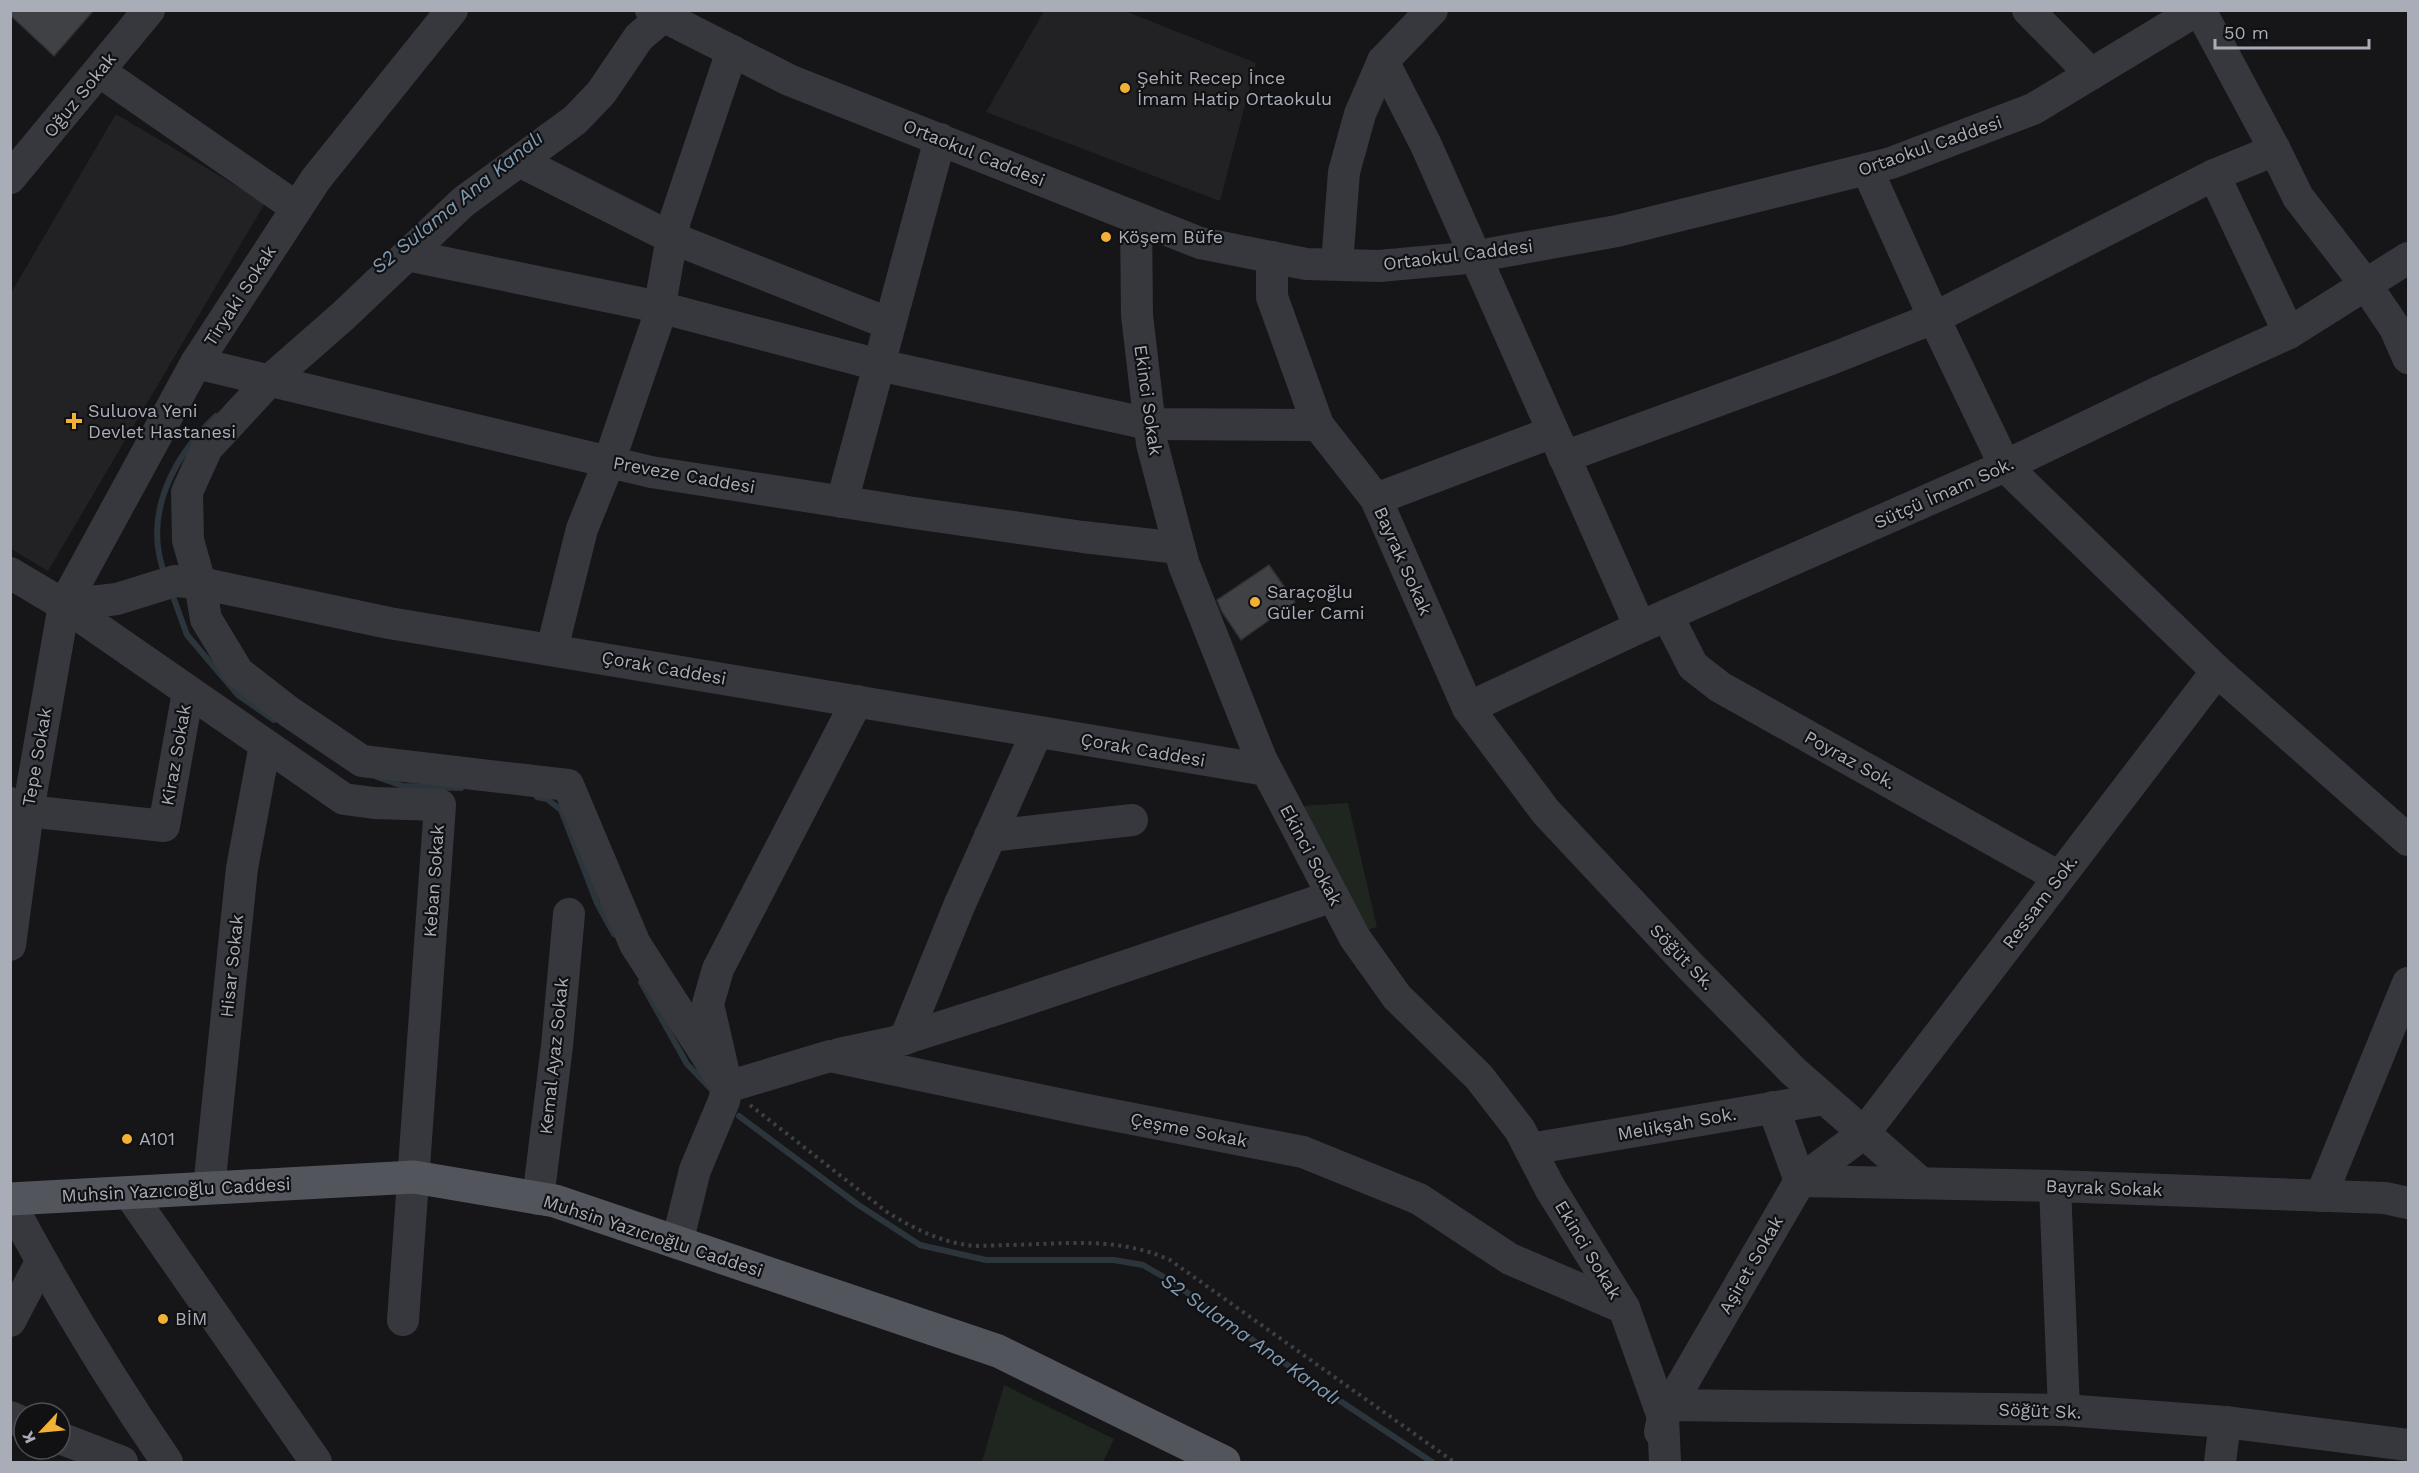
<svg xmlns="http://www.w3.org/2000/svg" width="2419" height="1473" font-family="'Work Sans',sans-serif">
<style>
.built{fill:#222225}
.green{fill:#1e261f}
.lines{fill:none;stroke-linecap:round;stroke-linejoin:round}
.stream{stroke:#2c353c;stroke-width:6}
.building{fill:#404145;stroke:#303034;stroke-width:1.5}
.path{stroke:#3d3f44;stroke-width:4;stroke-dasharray:3 4.5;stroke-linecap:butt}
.minor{stroke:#37383d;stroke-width:32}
.major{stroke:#53555c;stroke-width:33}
.poi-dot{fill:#f2b134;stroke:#111113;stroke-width:2}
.labels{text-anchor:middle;stroke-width:4.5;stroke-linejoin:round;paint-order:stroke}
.poi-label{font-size:18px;fill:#a8adb8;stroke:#111113;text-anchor:start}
.street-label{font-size:18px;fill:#a8adb8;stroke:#111113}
.water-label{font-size:20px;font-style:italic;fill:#7f9bb3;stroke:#111113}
</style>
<rect width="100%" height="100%" fill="#161618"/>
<!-- built -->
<g class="built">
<path d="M1044 11H1125L1256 63 1220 201 986 112Z"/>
<path d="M116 114 265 203 48 571 11 549V293Z"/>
</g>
<!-- green -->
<g class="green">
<path d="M1348 803 1377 927 1367 930 1302 806Z"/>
<path d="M1004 1385 1114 1439 1103 1462H982Z"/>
</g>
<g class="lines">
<!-- stream -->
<g class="stream">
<path d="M165 575C142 515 173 457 216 416"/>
<path d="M171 591 187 635 238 695 274 720"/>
<path d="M377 777 403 786 461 788"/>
<path d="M537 797 547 799 561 810 597 903 614 934"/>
<path d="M641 982 687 1064 711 1089"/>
<path d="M739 1116 857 1204 920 1245 986 1260H1114L1143 1265 1174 1283 1304 1377 1432 1462"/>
</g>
</g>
<!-- building -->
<g class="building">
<path d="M10 10H94L54 56 10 15Z"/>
<path d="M1269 565 1295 602 1241 640 1222 612 1217 600Z"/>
</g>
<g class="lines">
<!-- path -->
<path class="path" d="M750 1105 887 1212C911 1227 938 1241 967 1245 980 1247 995 1245 1008 1245 1065 1244 1117 1236 1170 1260L1454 1462"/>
<!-- minor -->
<g class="minor">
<path d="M651 10 789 80 1200 243 1306 264 1379 266 1467 258 1617 231 1891 163 2033 109 2197 10"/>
<path d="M671 10 639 37 601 93 575 120 463 202 343 316 270 380 207 448 187 492 188 540 200 583 206 619 238 672 288 711 362 761 568 785 635 944 727 1087 830 1056 1082 1109 1303 1152 1419 1199 1510 1259 1624 1308"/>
<path d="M2028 10 2091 74"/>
<path d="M2200 10 2275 150 2298 197 2366 285 2395 328 2408 358"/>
<path d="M1383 61 1426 145 1640 627"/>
<path d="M99 71 297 208"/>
<path d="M519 161 672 238 890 324"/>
<path d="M1867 169 1934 318 2005 466 2217 671 2408 840"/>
<path d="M2214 175 2275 150"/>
<path d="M10 178 149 10"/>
<path d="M1136 218 1137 315 1152 444 1184 565 1261 759 1355 938 1397 997 1479 1077 1520 1130 1550 1188 1624 1308 1663 1417 1665 1462"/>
<path d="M407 255 659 307 879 365 1149 424 1318 425 1272 297V257"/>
<path d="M1337 264 1344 172 1360 114 1383 61 1432 10"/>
<path d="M196 363 651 472 914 513 1083 537 1179 548"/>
<path d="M1318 425 1376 499 1468 708 1546 812 1692 968 1793 1071 1921 1183"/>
<path d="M1564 457 1831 359 1934 318 2214 175 2289 333"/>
<path d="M1376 499 1553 432"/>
<path d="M842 502 940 139"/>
<path d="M10 573 64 605 344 799 374 803 440 805 403 1320"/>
<path d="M64 605 117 599 175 581 200 583 389 623 1266 770"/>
<path d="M1667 615 1693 666 1720 687 2059 877"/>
<path d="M552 649 582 529 609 462 657 322 675 220 732 51"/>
<path d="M1468 708 1640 627 2005 466 2161 391 2289 333 2408 258"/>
<path d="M10 803 28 811 164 826 188 692"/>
<path d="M990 836 1132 820"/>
<path d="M10 945 28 811 64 605 196 363 316 179 452 10"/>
<path d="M905 1039 959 906 1037 732"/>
<path d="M839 1054 891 1043 1016 1003 1333 896"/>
<path d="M1773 1107 1800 1181 2055 1186 2385 1198 2408 1203"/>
<path d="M1530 1149 1824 1099"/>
<path d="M2055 1186 2064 1410"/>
<path d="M209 1188 242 868 265 745"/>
<path d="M129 1193 316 1462"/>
<path d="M2321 1196 2408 983"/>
<path d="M538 1199 557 1046 569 914"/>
<path d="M10 1203C58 1293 110 1379 167 1462"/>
<path d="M677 1243 695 1170 724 1101 727 1087 708 1004 718 969 857 701"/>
<path d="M10 1321 41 1262"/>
<path d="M1670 1405 2064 1410 2225 1422 2408 1445"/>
<path d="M10 1417 24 1423"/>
<path d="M1660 1432 1663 1417 1800 1181 1864 1133 2217 671"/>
<path d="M60 1438 122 1462"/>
<path d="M2220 1462 2225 1422"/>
</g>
<!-- major -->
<path class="major" d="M10 1199 414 1177 555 1201 998 1351 1224 1462"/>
</g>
<!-- markers -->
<g class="poi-dot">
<circle cx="1125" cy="88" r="6"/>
<circle cx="1106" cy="237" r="6"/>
<path d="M71 412h6v6h6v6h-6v6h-6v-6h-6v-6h6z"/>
<circle cx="1255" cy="602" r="6"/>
<circle cx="127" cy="1139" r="6"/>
<circle cx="163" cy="1319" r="6"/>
</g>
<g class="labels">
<!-- poi labels -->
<g class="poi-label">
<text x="1137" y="84">Şehit Recep İnce<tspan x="1137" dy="21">İmam Hatip Ortaokulu</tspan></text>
<text x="1118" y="243">Köşem Büfe</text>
<text x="88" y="417">Suluova Yeni<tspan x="88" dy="21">Devlet Hastanesi</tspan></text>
<text x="1267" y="598">Saraçoğlu<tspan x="1267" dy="21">Güler Cami</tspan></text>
<text x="139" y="1145">A101</text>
<text x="175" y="1325">BİM</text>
</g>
<!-- street labels -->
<g class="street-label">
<text transform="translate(80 95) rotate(-51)" y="6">Oğuz Sokak</text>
<text transform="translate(1930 146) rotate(-19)" y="6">Ortaokul Caddesi</text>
<text transform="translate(974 153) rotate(22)" y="6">Ortaokul Caddesi</text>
<text transform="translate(1458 255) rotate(-7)" y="6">Ortaokul Caddesi</text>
<text transform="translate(240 296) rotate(-57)" y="6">Tiryaki Sokak</text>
<text transform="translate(1148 400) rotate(82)" y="6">Ekinci Sokak</text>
<text transform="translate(684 475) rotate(10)" y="6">Preveze Caddesi</text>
<text transform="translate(1944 493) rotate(-24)" y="6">Sütçü İmam Sok.</text>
<text transform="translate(1403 561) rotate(66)" y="6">Bayrak Sokak</text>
<text transform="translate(664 668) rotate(10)" y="6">Çorak Caddesi</text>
<text transform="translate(1143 750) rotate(10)" y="6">Çorak Caddesi</text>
<text transform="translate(176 755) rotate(-80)" y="6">Kiraz Sokak</text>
<text transform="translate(37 757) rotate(-80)" y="6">Tepe Sokak</text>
<text transform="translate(1850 760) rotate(29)" y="6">Poyraz Sok.</text>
<text transform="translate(1311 855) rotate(62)" y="6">Ekinci Sokak</text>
<text transform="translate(434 881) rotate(-86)" y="6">Keban Sokak</text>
<text transform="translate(2040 902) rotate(-53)" y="6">Ressam Sok.</text>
<text transform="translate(1682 957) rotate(46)" y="6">Söğüt Sk.</text>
<text transform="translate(232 966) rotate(-84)" y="6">Hisar Sokak</text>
<text transform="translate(554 1056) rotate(-84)" y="6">Kemal Ayaz Sokak</text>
<text transform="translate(1677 1124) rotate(-10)" y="6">Melikşah Sok.</text>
<text transform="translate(1189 1130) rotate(11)" y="6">Çeşme Sokak</text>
<text transform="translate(2104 1188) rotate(2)" y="6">Bayrak Sokak</text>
<text transform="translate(176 1190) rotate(-3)" y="6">Muhsin Yazıcıoğlu Caddesi</text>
<text transform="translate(653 1236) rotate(18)" y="6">Muhsin Yazıcıoğlu Caddesi</text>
<text transform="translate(1588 1250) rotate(59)" y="6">Ekinci Sokak</text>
<text transform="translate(1751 1265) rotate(-60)" y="6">Aşiret Sokak</text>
<text transform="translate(2040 1411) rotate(2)" y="6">Söğüt Sk.</text>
</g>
<!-- water labels -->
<g class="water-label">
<text transform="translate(457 202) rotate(-39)" y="7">S2 Sulama Ana Kanalı</text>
<text transform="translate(1251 1339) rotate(35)" y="7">S2 Sulama Ana Kanalı</text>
</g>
</g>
<!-- border -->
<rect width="2419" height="1473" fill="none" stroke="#a8adb8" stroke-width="24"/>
<!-- north arrow -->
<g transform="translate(42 1431) rotate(244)"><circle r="28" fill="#111113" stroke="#4d4f55" stroke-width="1.5"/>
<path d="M0-4.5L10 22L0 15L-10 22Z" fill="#f2b134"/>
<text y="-9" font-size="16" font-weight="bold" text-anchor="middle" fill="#a8adb8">K</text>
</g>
<!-- scale -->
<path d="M2215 39v9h154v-9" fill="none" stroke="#a8adb8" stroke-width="3"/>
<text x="2224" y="39" font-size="18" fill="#a8adb8" stroke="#111113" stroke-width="4.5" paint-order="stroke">50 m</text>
</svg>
